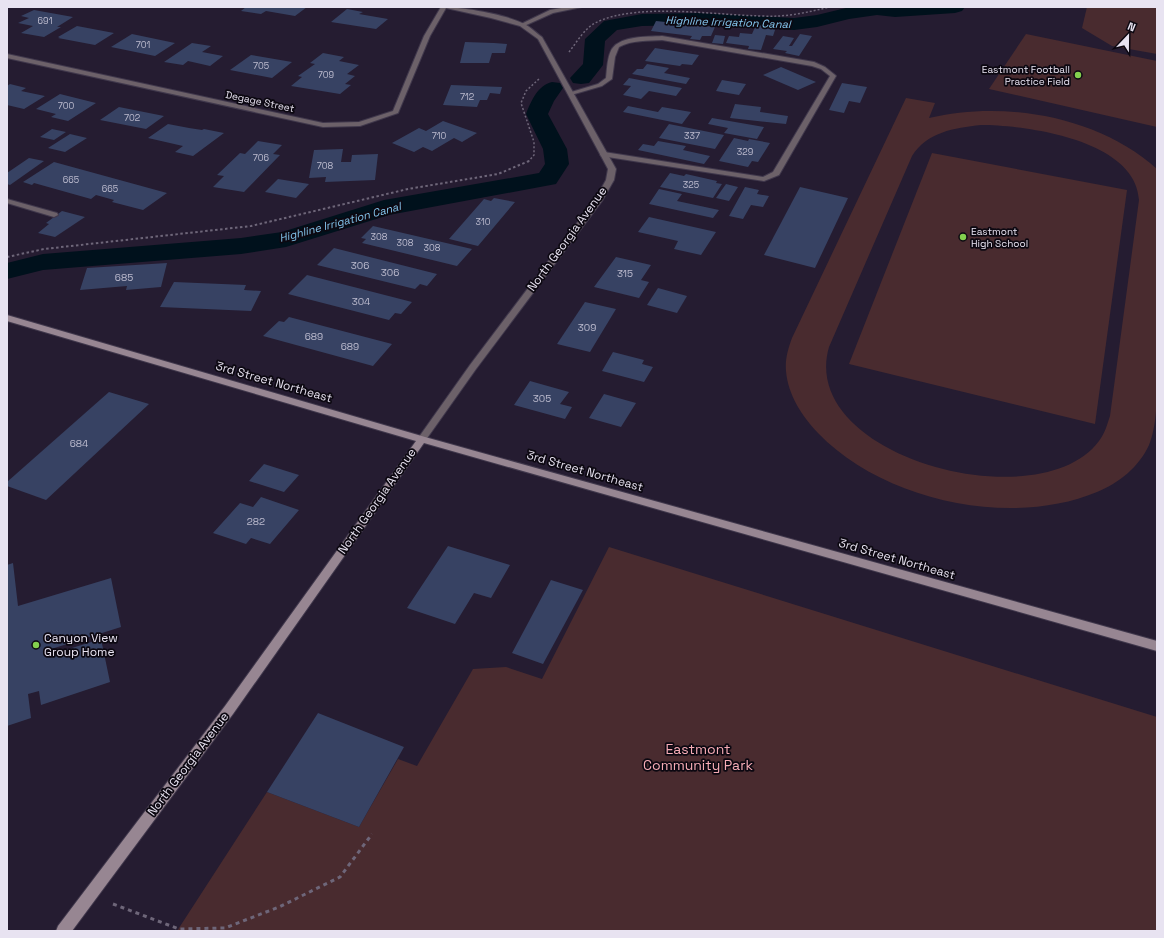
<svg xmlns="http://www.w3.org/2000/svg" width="1164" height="938" font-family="'Space Grotesk',sans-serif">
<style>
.green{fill:#492b2f;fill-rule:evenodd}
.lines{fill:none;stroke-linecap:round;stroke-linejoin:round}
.canal{fill:#00111c;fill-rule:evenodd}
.building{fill:#374263}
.lane-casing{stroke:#40384c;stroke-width:2}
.street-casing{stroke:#40384c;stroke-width:2}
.secondary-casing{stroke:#40384c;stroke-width:2}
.path-far2{stroke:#6e6679;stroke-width:1.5;stroke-dasharray:2 2;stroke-linecap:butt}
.path-far1{stroke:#6e6679;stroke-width:2;stroke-dasharray:2.5 2.5;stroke-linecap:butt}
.path{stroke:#6e6679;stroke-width:3;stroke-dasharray:4 4;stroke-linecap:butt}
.lane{fill:#6c6169;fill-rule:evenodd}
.street{fill:#6c6169;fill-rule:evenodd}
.secondary{fill:#978692;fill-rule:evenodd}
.poi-dot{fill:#83d04e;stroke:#0c0811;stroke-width:1.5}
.labels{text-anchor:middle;stroke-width:3.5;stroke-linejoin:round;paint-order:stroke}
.far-number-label{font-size:9px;fill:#bcbbce}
.far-poi-label{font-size:10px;fill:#e8e3f1;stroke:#0c0811;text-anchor:end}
.far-street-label{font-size:10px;fill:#e8e3f1;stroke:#0c0811}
.number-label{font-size:10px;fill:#bcbbce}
.far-water-label{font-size:11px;font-style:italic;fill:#85c8f0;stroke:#0c0811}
.street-label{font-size:12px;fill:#e8e3f1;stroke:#0c0811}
.poi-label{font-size:12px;fill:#e8e3f1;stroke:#0c0811;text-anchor:start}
.near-park-label{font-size:14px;fill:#f7acb6;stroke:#0c0811}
</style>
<rect width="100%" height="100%" fill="#251c31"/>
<!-- green -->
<g class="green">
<path d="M1087 7H1157V54L1112 46 1082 28Z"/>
<path d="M1026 34 1157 61V127L989 89Z"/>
<path d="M906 98 935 103 929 118C1004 100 1098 116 1157 169 1157 226 1157 283 1157 340 1157 368 1160 420 1149 445 1139 467 1119 483 1097 492 1011 528 883 501 818 433 802 416 788 395 786 371 785 359 788 349 792 338ZM981 125C1027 125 1136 140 1139 200L1110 416C1107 425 1105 433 1099 441 1040 521 797 457 829 347L912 156C927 132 954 128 981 125Z"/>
<path d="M932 153 1127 190 1095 424 849 364Z"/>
<path d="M609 547 1157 717V931H177L267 792 359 827 398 759 417 766 473 669 506 667 542 679Z"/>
</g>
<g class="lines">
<!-- canal -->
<g class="canal">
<path d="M850 7H965L962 11 955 13 895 17 877 15 849 19 817 27 794 30 698 25 642 26 617 30 605 41 603 65 600 69 589 83 581 84 573 83 570 78 583 64 585 39 604 21 642 14 698 13 794 18 817 15Z"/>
<path d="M552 82 560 83 563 88 554 101 548 114 567 149 569 164 556 184 389 215 286 247 241 254 43 270 7 279V263L43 254 241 238 282 232 384 200 539 173 545 164 543 149 526 114C531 101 538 85 552 82Z"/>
</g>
</g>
<!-- building -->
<g class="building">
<path d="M246 7H307L295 16 266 11 261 14 241 11Z"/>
<path d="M347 9 363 12 359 14 388 19 376 29 331 22Z"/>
<path d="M34 10 73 17 57 27H61L44 37 21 33 33 26 18 23 29 18 21 16Z"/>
<path d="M656 21 715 27 711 36H702L700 40 690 39 692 36 651 31Z"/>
<path d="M756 25 776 27 773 36 766 35 761 50 748 49 749 46 726 43 729 36 739 37 740 33 752 34Z"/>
<path d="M77 26 114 33 95 45 58 38 60 37H58Z"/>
<path d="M132 34 175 43 155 56 111 47Z"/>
<path d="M800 34 812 36 799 56 785 53 787 51 773 49 783 36 794 38 789 46H792Z"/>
<path d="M715 35 725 36 723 44 712 43Z"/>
<path d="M465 42 494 43 507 44 505 53H492L489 63H460Z"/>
<path d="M192 43 211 46 202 52 223 56 210 66 188 61 183 65 164 62Z"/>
<path d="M655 48 699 55 692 65 682 64 680 66 645 61Z"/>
<path d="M323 53 344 57 339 61 359 65 347 74 355 76 345 84 351 85 340 94 291 86 302 77 298 76 315 64 310 63Z"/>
<path d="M251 55 292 62 272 78 230 70Z"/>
<path d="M647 64 669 68 664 73 690 78 686 84 632 74 637 69H643Z"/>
<path d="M781 67 816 82 798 90 763 75Z"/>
<path d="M629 78 682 88 676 96 649 91 641 99 623 95 631 86 623 85Z"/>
<path d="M722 80 746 84 739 95 716 91Z"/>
<path d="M842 83 867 87 860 103 849 101 844 113 829 110Z"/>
<path d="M10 84 26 88 21 91 45 96 24 109 7 105V86Z"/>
<path d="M451 85 502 87 500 94 490 93 487 100H480L477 107 443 105Z"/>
<path d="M60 94 96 103 68 121 51 117 56 114 36 109Z"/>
<path d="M735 104 761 107 760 112 788 116 786 124 730 118Z"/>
<path d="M628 106 658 112 662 107 691 112 682 124 623 112Z"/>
<path d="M119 107 164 116 146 129 100 120Z"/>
<path d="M712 118 764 127 757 139 724 133 728 128 708 124Z"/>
<path d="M443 121 477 133 462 142 454 138 432 151 423 147 414 152 392 143 419 128 426 131Z"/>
<path d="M168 124 189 128 202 130 204 129 224 133 193 156 175 152 183 146 148 138Z"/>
<path d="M669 124 724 135 715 149 659 138Z"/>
<path d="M52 129 66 132 54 140 40 137Z"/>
<path d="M70 134 87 138 65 152 48 148Z"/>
<path d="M734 138 748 141 749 139 770 143 758 162 752 161 748 167 719 161Z"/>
<path d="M258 141 282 145 273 154 280 155 244 192 213 187 224 176 217 175 240 153 245 154Z"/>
<path d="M658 141 686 146 683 150 710 156 704 164 638 150 643 144 654 146Z"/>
<path d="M343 149 341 162H351L352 155 378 154 375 180 325 182 326 177 309 178 314 150Z"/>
<path d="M29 158 44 161 10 185 7 184V173Z"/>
<path d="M54 162 167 193 143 210 112 202 114 200 96 195 91 199 34 183 32 185 23 182Z"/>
<path d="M670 173 684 176 686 174 717 181 716 183 722 184 713 198 660 187Z"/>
<path d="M278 179 309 184 296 198 265 192Z"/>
<path d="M726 184 738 187 729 201 716 198Z"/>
<path d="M745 187 759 190 757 194 769 196 763 207 751 205 743 219 729 216Z"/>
<path d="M800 187 848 198 815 268 764 255Z"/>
<path d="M659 189 682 194 677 201 719 210 713 218 649 204Z"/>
<path d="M494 198 515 202 478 246 449 239 484 199 491 201Z"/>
<path d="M62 211 85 217 55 237 38 233 49 224 46 223Z"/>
<path d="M649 217 716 232 701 255 674 249 678 241 638 232Z"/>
<path d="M373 226 472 249 457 266 362 243 366 239 361 238Z"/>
<path d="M334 248 437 274 427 286 420 284 415 289 317 265Z"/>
<path d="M616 257 651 265 641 280 649 282 639 298 594 287Z"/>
<path d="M167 263 161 287 126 290 127 286 80 290 87 268Z"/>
<path d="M307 275 412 302 401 314 395 313 389 320 288 294Z"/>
<path d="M174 282 246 285 244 290 261 291 251 311 160 307Z"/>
<path d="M658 288 687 296 677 313 647 305Z"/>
<path d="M585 302 616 309 590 352 557 344Z"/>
<path d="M289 317 392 344 373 366 263 336 279 321 284 322Z"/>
<path d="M613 352 644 360 642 364 653 367 644 382 602 371Z"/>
<path d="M530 381 569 392 560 404 572 407 565 419 514 405Z"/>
<path d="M109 392 149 404 46 500 7 486V482Z"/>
<path d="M604 394 636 403 621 427 589 418Z"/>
<path d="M264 464 299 475 284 492 249 481Z"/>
<path d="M261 497 299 510 270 544 251 538 246 544 213 533 240 503 253 507Z"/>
<path d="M448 546 510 565 491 598 474 593 455 624 407 608Z"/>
<path d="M13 563 18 606 111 578 121 627 45 651 46 656 101 639 110 682 41 705 39 691 28 694 31 718 7 726V565Z"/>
<path d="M551 580 583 590 543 664 512 653Z"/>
<path d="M318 713 404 747 359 827 267 792Z"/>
</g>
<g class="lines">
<defs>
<g id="lane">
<path d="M567 7H582L553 13 524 26 519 25 550 10Z"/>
<path d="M662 36 814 62 825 67 835 75 836 76 779 175 764 181 601 156 600 154 604 152 763 177 773 172 830 76 821 69 812 66 662 40C648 41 632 40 619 47L615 57 612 79 602 86 571 95 568 93 598 84 606 78C607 70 607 61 610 53 616 35 647 37 662 36Z"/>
<path d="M7 199 57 213 58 215 54 217 7 203Z"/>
</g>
<path id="street" d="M441 7C462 7 505 14 524 24 531 27 536 33 542 37L616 169 614 180 602 201 476 369 425 441H419L417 439 419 437 470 365 596 198 606 180 608 169 538 39 520 26 491 18 446 8 430 36 398 113 360 126 323 127 7 58V54L323 123 359 122 393 111 424 36Z"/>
<path id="secondary" d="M7 315 425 437 1157 641V651L424 443 233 714 72 931H56L58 926 225 706 416 441 7 321Z"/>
</defs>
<!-- lane casing -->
<use href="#lane" class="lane-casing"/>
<!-- street casing -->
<use href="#street" class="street-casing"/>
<!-- secondary casing -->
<use href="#secondary" class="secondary-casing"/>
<!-- path-far2 -->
<g class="path-far2">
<path d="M569 52C577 42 584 29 595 23 641 0 727 18 779 16 796 15 813 11 830 7"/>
<path d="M528 162 534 155V142L521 103 526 91 540 78"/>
</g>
<!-- path-far1 -->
<path class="path-far1" d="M7 257 44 249 251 226 408 189 498 174 529 161"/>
<!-- path -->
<path class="path" d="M113 904 179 929 225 928 279 907 340 877 372 834"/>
<!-- lane -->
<use href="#lane" class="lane"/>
<!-- street -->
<use href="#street" class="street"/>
<!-- secondary -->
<use href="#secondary" class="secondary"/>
</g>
<!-- markers -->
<g class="poi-dot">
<circle cx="1078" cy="75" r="4"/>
<circle cx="963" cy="237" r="4"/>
<circle cx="36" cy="645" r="4"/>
</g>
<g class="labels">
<!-- far-number labels -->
<g class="far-number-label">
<text x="45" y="24">691</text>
<text x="143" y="48">701</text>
<text x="261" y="69">705</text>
<text x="326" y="78">709</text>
<text x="467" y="100">712</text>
<text x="66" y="109">700</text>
<text x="132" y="121">702</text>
<text x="439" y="139">710</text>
<text x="692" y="139">337</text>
<text x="745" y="155">329</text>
<text x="261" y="161">706</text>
<text x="325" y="169">708</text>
<text x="71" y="183">665</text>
<text x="691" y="188">325</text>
<text x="110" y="192">665</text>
<text x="483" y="225">310</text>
<text x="379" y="240">308</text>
<text x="405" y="246">308</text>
<text x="432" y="251">308</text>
</g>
<!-- far-poi labels -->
<g class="far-poi-label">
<text x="1070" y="73">Eastmont Football<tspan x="1070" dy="12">Practice Field</tspan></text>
<text x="971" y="235" text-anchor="start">Eastmont<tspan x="971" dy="12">High School</tspan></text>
</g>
<!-- far-street labels -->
<g class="far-street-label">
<text transform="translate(260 101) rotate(12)" y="4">Degage Street</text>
</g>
<!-- number labels -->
<g class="number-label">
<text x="360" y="269">306</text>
<text x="390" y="276">306</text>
<text x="625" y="277">315</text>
<text x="124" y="281">685</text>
<text x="361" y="305">304</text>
<text x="587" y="331">309</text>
<text x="314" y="340">689</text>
<text x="350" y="350">689</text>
<text x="542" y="402">305</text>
<text x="79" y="447">684</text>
<text x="256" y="525">282</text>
</g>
<!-- far-water labels -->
<g class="far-water-label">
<text transform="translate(728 22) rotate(2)" y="4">Highline Irrigation Canal</text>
<text transform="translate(340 222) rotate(-15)" y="4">Highline Irrigation Canal</text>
</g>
<!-- street labels -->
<g class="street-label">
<text transform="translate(567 239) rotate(-54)" y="4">North Georgia Avenue</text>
<text transform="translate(274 382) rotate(16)" y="4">3rd Street Northeast</text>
<text transform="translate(585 471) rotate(16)" y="4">3rd Street Northeast</text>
<text transform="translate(377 501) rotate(-55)" y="4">North Georgia Avenue</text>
<text transform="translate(897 559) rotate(16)" y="4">3rd Street Northeast</text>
<text transform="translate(188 764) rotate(-53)" y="4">North Georgia Avenue</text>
</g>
<!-- poi labels -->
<g class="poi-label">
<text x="44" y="642">Canyon View<tspan x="44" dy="14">Group Home</tspan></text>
</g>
<!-- near-park labels -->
<g class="near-park-label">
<text x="698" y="754">Eastmont<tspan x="698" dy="16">Community Park</tspan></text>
</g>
</g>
<!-- border -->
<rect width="1164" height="938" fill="none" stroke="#e8e3f1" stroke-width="16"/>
<!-- north arrow -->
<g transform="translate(1128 36) rotate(22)" stroke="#0c0811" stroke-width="3" paint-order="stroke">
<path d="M0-3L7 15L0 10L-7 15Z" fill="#e8e3f1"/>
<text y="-6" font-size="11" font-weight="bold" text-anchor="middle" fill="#e8e3f1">N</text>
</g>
</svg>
